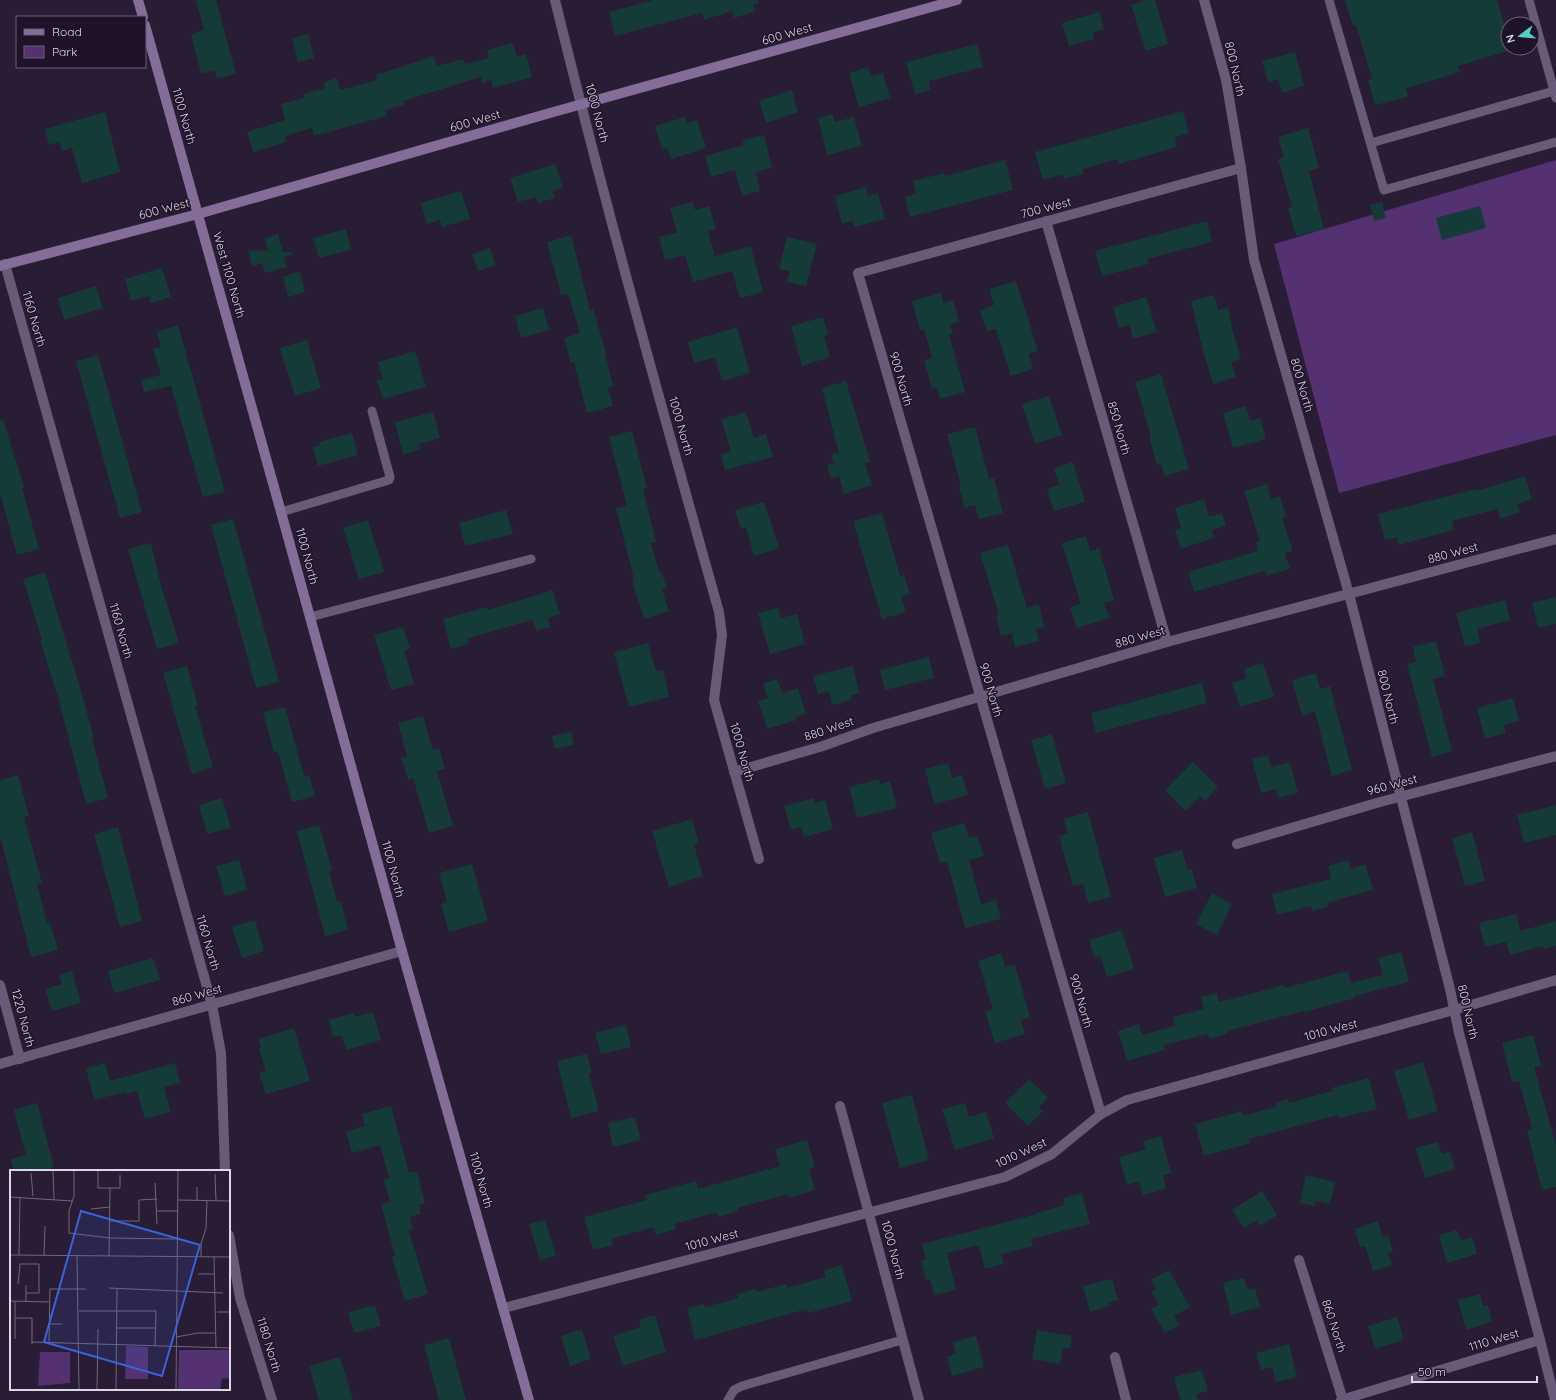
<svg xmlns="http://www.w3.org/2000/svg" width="1556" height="1400" font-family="Quicksand,sans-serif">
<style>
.green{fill:#543170}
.building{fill:#143b38}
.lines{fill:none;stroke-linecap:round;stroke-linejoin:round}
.lane{stroke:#695a77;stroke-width:9}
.street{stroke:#695a77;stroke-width:10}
.secondary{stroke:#846d99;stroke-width:10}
.labels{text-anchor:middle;stroke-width:3;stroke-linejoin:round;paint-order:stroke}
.street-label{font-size:12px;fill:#dfd7e7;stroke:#1f132a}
.inset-road{fill:none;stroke:#72677c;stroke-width:1}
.view{fill:#3a63da;fill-opacity:0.15;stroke:#3a63da;stroke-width:2}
.inset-edge{fill:none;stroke:#dfd7e7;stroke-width:2}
</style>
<rect width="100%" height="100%" fill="#291c35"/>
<!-- green -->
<path class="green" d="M1556 160V435L1339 493 1274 244Z"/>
<!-- building -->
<g class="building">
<path d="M196 0H216L236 74 217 79 215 70 201 74 191 34 204 30Z"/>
<path d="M653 0H758L759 3 753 5 756 11 734 18 732 11 704 20 702 13 615 36 609 12Z"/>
<path d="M1145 0H1155L1168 44 1146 51 1131 5Z"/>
<path d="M1345 0H1497L1508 38V48H1511V50L1458 66 1460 72 1406 88 1408 97 1375 105 1368 80 1372 79 1356 25 1353 26Z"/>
<path d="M1099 12 1104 29 1093 33 1094 39 1069 46 1062 23Z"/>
<path d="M308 34 314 58 298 62 292 38Z"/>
<path d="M513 43 517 57 526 54 532 77 493 88 491 80 482 83 481 77 403 101 404 105 385 110 387 116 314 136 312 128 285 136 287 142 253 152 247 132 285 120 281 104 304 98 303 94 325 88 324 82 337 78 340 90 377 80 376 75 434 56 437 66 463 59 465 64 489 58 487 50Z"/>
<path d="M977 44 983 67 929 81 931 90 915 94 906 62Z"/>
<path d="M1295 52 1304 86 1282 93 1278 79 1268 82 1262 61Z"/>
<path d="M868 67 871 76 883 73 890 98 859 107 849 73Z"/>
<path d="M792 90 798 112 766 123 759 101Z"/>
<path d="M1183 111 1189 133 1175 137 1177 147 1119 164 1118 159 1082 169 1083 174 1064 179 1063 174 1043 180 1035 152Z"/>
<path d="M105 112 120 172 82 183 72 148 62 151 59 142 49 145 45 129Z"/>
<path d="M833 114 835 122 854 117 862 146 827 155 818 118Z"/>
<path d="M685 117 687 123 697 120 706 148 671 159 667 148 662 150 655 126Z"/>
<path d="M1308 128 1319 168 1309 171 1324 229 1296 236 1288 208 1292 207 1278 159 1284 158 1278 137Z"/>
<path d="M764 135 772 168 756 172 760 191 742 196 735 170 711 177 705 156 744 145 742 140Z"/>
<path d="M1005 160 1013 190 910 217 905 197 916 194 913 181 944 173 945 176Z"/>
<path d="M555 164 563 188 553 191 555 198 538 203 536 197 518 202 510 178Z"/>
<path d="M866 187 868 196 878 193 885 219 854 227 852 221 842 224 835 196Z"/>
<path d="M461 191 470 219 442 227 440 220 427 224 421 203Z"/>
<path d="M693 202 695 210 709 206 716 229 708 231 715 256 751 246 763 292 740 298 732 271 693 282 685 255 665 260 659 237 677 233 670 208Z"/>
<path d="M1382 202 1386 218 1374 221 1370 205Z"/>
<path d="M1480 206 1486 228 1442 240 1436 218Z"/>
<path d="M1207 221 1212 242 1147 259 1149 264 1102 276 1095 251Z"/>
<path d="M346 229 351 250 319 258 313 238Z"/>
<path d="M278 234 283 252H292V255L284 257 287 267 265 273 262 263 252 266 248 250 268 251 265 238Z"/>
<path d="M571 235 590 310 593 309 606 353H605L613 386 608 388 613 406 587 413 574 362 571 363 564 338 580 333 568 294 561 295 547 242Z"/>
<path d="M787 237 817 244 806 286 787 282 790 271 779 269Z"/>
<path d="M490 248 496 265 478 271 472 254Z"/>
<path d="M162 268 171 297 151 303 149 296 131 301 125 279Z"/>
<path d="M300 272 305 292 288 297 283 276Z"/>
<path d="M1016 281 1038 351 1029 354 1033 369 1011 376 996 329 987 331 980 310 994 305 989 289Z"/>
<path d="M96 286 103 308 64 320 58 298Z"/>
<path d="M941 293 943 303 953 300 959 322 950 324 953 334 949 335 965 392 940 399 937 387 932 388 924 360 932 358 924 329 920 330 912 301Z"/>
<path d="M1214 295 1218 310 1228 307 1232 328 1241 359 1231 362 1236 377 1213 384 1203 350 1191 301Z"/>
<path d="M1146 297 1157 332 1133 339 1130 325 1119 328 1113 307Z"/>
<path d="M543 308 549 330 521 338 515 316Z"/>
<path d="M823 317 828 334 824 336 830 357 802 366 791 326Z"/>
<path d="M178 325 225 492 203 497 171 386 144 392 141 380 161 375 153 349 161 347 157 332Z"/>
<path d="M737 327 750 373 722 381 715 357 694 363 688 342Z"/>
<path d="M307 340 321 388 295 396 280 348Z"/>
<path d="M415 351 426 387 383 399 377 380 383 379 378 362Z"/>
<path d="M98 355 142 512 120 518 76 361Z"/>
<path d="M1161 374 1189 469 1165 476 1161 464 1157 465 1149 437 1151 436 1135 382Z"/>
<path d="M846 381 870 462 865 463 872 485 844 494 839 476 831 479 827 465 834 463 831 455 839 453 822 388Z"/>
<path d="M1049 396 1062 435 1035 444 1022 404Z"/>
<path d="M1246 406 1250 421 1260 418 1266 439 1233 448 1223 413Z"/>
<path d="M433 412 440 438 419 444 420 450 403 454 395 422Z"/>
<path d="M746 412 754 438 766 434 773 457 725 470 721 454 731 451 721 419Z"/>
<path d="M3 419 24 487 22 488 39 549 17 555 0 493V420Z"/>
<path d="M975 427 989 479 994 478 1003 513 979 519 975 505 965 508 959 487 961 486 947 434Z"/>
<path d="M632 431 647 488 643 489 656 542 651 543 659 572 661 571 667 588 662 589 669 611 644 619 632 580 634 579 616 508 627 506 609 437Z"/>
<path d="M352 433 358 455 318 466 313 447 320 445 319 442Z"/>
<path d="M1073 462 1085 502 1054 511 1047 489 1059 485 1054 468Z"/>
<path d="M1525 476 1532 499 1517 504 1520 512 1500 519 1497 509 1452 521 1454 530 1399 545 1397 537 1385 540 1378 514 1476 489 1477 491Z"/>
<path d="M1267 484 1271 499 1280 496 1286 516 1282 518 1293 551 1285 553 1290 569 1266 576 1265 571 1194 592 1188 572 1258 551 1256 543 1260 541 1244 491Z"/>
<path d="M1204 499 1209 517 1222 513 1226 526 1212 530 1214 538 1181 549 1175 530 1181 528 1175 508Z"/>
<path d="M764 502 779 548 754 556 746 528 741 529 735 510Z"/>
<path d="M506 510 513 534 465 546 459 523Z"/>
<path d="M882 513 900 576 904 575 910 594 901 597 906 612 882 619 853 521Z"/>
<path d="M233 519 279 682 256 688 211 525Z"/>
<path d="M368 520 384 572 359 579 343 528Z"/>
<path d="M1086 536 1090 551 1099 548 1114 600 1104 603 1109 618 1077 628 1070 607 1081 604 1062 543Z"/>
<path d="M151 543 160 582 179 643 157 649 128 549Z"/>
<path d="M1008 545 1027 608 1039 604 1044 627 1036 629 1039 641 1015 647 1012 633 1001 636 996 615H999L980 553Z"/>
<path d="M45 572 81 691 94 738 92 739 108 798 86 804 58 697 40 640H42L23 579Z"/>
<path d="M553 590 560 614 548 618 550 627 536 631 532 620 468 638 469 644 451 649 443 619 487 607 488 610Z"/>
<path d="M1556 597V624L1538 628 1532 603Z"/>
<path d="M1505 600 1510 620 1477 629 1480 643 1465 647 1456 613Z"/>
<path d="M778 608 781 618 797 614 805 644 770 654 758 613Z"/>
<path d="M403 627 410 649 404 650 414 684 391 690 374 635Z"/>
<path d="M1436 641 1445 676 1433 679 1452 751 1432 757 1407 664 1416 662 1413 647Z"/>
<path d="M648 643 656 671 663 670 669 697 629 707 614 652Z"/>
<path d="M929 657 934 678 885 690 880 670Z"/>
<path d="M1263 663 1274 697 1240 707 1232 683 1247 678 1244 669Z"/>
<path d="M187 666 198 706H195L213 767 192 774 163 673Z"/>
<path d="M853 666 859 693 851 695 852 700 832 705 829 691 818 694 813 676Z"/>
<path d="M1316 673 1320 689 1330 686 1352 770 1332 776 1315 712 1302 716 1292 680Z"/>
<path d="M777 679 782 693 798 688 806 714 796 717 797 720 767 729 758 701 768 698 763 684Z"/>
<path d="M1202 683 1207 703 1096 733 1091 713Z"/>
<path d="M1513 698 1519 721 1504 725 1506 733 1485 739 1477 708Z"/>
<path d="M285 707 304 776 309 775 315 796 292 802 278 751 274 752 263 712Z"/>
<path d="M423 716 433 750 439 748 445 769 437 771 453 826 429 833 413 778 408 780 401 758 407 756 398 723Z"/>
<path d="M571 732 574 745 555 749 552 736Z"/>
<path d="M1052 734 1066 783 1045 789 1031 740Z"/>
<path d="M1268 755 1271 767 1290 762 1298 793 1278 798 1276 789 1261 793 1252 759Z"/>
<path d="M1193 762 1218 787 1205 801 1200 796 1185 811 1165 790Z"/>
<path d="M948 763 952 778 962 775 968 795 934 804 925 769Z"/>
<path d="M18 775 29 816 24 817 42 883 37 884 47 923 50 922 58 950 31 957 0 836V780Z"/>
<path d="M879 779 880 784 890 781 897 808 857 818 849 787Z"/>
<path d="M222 798 231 828 207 834 199 805Z"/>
<path d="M813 798 814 803 825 800 833 829 804 837 801 827 791 830 784 806Z"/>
<path d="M1556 805V835L1524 843 1517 815Z"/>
<path d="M1088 812 1111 897 1088 903 1083 884 1073 886 1059 836 1068 833 1064 819Z"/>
<path d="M692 819 699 843 694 845 703 876 669 887 652 831Z"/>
<path d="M964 823 969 838 977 836 984 856 969 860 981 904 996 900 1001 919 965 928 947 861 940 863 931 833Z"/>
<path d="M319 825 332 870 329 871 337 902H341L348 930 325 936 297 831Z"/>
<path d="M118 827 142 921 120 927 94 834Z"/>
<path d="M1472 832 1485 881 1465 886 1452 838Z"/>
<path d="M1182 850 1188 870 1192 869 1197 888 1165 897 1154 858Z"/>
<path d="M239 860 247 890 225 896 216 866Z"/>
<path d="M1348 860 1351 869 1365 864 1373 890 1327 903 1328 907 1312 911 1311 906 1277 915 1272 894 1331 879 1328 866Z"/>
<path d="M472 864 488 921 449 932 441 904 447 902 439 873Z"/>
<path d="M1212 893 1232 904 1217 935 1196 924Z"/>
<path d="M1516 914 1520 931 1556 921V946L1544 949 1543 946 1510 955 1506 942 1485 947 1479 923Z"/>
<path d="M255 920 264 951 242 958 232 927Z"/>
<path d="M1122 930 1134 969 1107 977 1100 956 1094 958 1089 940Z"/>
<path d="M1401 952 1409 982 1354 996 1355 998 1305 1012 1304 1011 1227 1031V1034L1209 1039 1208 1034 1164 1045 1165 1050 1127 1061 1118 1031 1139 1024 1142 1035 1175 1026 1173 1017 1204 1009 1201 997 1217 993 1219 1002 1284 985 1285 988 1348 971 1351 983 1383 975 1378 958Z"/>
<path d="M1001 953 1005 967 1015 965 1030 1017 1021 1020 1025 1034 995 1043 985 1012 993 1009 978 961Z"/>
<path d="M153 958 160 980 114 993 108 971Z"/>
<path d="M72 971 81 1003 52 1011 45 989 62 984 59 975Z"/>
<path d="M373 1012 381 1040 346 1050 342 1035 333 1037 329 1020 354 1013 355 1017Z"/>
<path d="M626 1025 631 1047 601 1054 595 1033Z"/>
<path d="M294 1028 310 1081 266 1094 259 1073 266 1071 259 1048 261 1047 258 1039Z"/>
<path d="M1533 1035 1541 1066 1534 1067 1556 1145V1187L1542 1190 1527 1131 1532 1129 1519 1081 1512 1082 1502 1043Z"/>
<path d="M587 1054 592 1073H589L599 1111 571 1118 557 1061Z"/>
<path d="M1423 1062 1438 1111 1409 1120 1394 1071Z"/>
<path d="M105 1063 110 1081 175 1063 180 1083 164 1087 171 1112 145 1119 137 1091 126 1094 125 1092 94 1100 86 1068Z"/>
<path d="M1369 1078 1377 1109 1339 1118 1338 1115 1249 1139 1251 1143 1204 1156 1195 1124 1242 1111 1243 1116 1276 1107 1275 1103 1287 1099 1289 1103 1332 1091 1331 1088Z"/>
<path d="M1029 1079 1048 1098 1039 1107 1043 1111 1028 1126 1005 1103Z"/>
<path d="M912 1095 929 1160 900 1168 882 1103Z"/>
<path d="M37 1103 54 1167 41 1171H14L11 1159 26 1155 14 1110Z"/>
<path d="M965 1103 969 1117 986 1112 994 1138 955 1150 942 1109Z"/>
<path d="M391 1106 409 1173 417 1171 425 1204 419 1205 421 1214 410 1217 413 1230 409 1231 428 1294 405 1301 392 1257 395 1256 381 1204 390 1202 384 1180 389 1178 380 1145 352 1153 346 1132 365 1126 362 1114Z"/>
<path d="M635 1117 641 1140 613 1147 608 1123Z"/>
<path d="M1161 1136 1171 1173 1163 1175 1166 1189 1143 1195 1139 1181 1127 1185 1119 1157 1146 1149 1143 1141Z"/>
<path d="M807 1140 815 1167 809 1169 815 1190 789 1198 788 1194 737 1208 738 1211 718 1217 717 1212 675 1224 676 1229 656 1235 654 1227 611 1239 613 1245 593 1250 584 1217 647 1200 645 1195 696 1181 698 1189 780 1166 775 1149Z"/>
<path d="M1438 1142 1442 1154 1450 1152 1455 1169 1425 1178 1416 1148Z"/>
<path d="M1306 1175 1335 1182 1330 1204 1316 1201 1315 1206 1300 1203Z"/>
<path d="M1262 1191 1277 1215 1261 1226 1257 1220 1244 1228 1232 1210Z"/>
<path d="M1082 1193 1090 1224 1031 1239 1033 1246 1001 1254 1004 1264 985 1269 979 1245 947 1253 956 1290 934 1295 930 1279 926 1280 921 1261 926 1259 922 1244 1037 1214V1213L1065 1205 1063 1198Z"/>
<path d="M545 1220 556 1256 540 1260 529 1224Z"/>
<path d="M1378 1221 1382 1237 1388 1235 1393 1252 1388 1253 1392 1265 1373 1271 1365 1246 1360 1247 1355 1229Z"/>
<path d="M1457 1230 1461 1241 1472 1237 1477 1254 1447 1263 1439 1235Z"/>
<path d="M842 1265 852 1301 808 1313 807 1309 695 1340 687 1308 704 1304 705 1307 739 1298 737 1294 756 1289 757 1292 786 1284 787 1288 826 1277 824 1270Z"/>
<path d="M1169 1270 1190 1307 1174 1316 1180 1325 1165 1333 1151 1309 1159 1305 1152 1292 1156 1289 1151 1280Z"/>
<path d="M1244 1278 1248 1290 1255 1288 1260 1307 1231 1315 1223 1283Z"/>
<path d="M1112 1279 1118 1300 1108 1302 1109 1306 1090 1312 1083 1286Z"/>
<path d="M1480 1294 1483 1306 1488 1305 1492 1322 1466 1330 1458 1300Z"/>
<path d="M375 1305 381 1326 354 1333 348 1312Z"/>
<path d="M655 1315 666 1352 623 1366 613 1336 641 1327 639 1320Z"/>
<path d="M1397 1317 1404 1340 1375 1349 1368 1326Z"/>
<path d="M582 1329 591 1359 570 1366 561 1336Z"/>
<path d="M1037 1330 1072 1336 1070 1349 1063 1348 1060 1364 1032 1359Z"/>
<path d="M976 1336 984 1367 952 1376 947 1356 956 1354 953 1342Z"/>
<path d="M449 1338 466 1400H439L424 1345Z"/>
<path d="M1289 1344 1297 1377 1276 1382 1272 1367 1261 1370 1256 1353Z"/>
<path d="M340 1357 353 1400H319L309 1366Z"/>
<path d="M1202 1370 1208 1391 1196 1394 1198 1400H1180L1174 1377Z"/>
</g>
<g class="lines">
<!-- lane -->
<g class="lane">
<path d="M1329 0 1384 190 1556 142"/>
<path d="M1529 0 1556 98"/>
<path d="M1371 143 1554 91"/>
<path d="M281 512 389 480 390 477 372 411"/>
<path d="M310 617 531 559"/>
<path d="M728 1400 734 1390 742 1386 902 1340"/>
</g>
<!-- street -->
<g class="street">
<path d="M555 0C605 205 662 409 719 612L722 635 714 700 759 859"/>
<path d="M1204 0 1226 80 1241 168 1254 260 1349 594 1450 989 1459 1033 1540 1340 1555 1400"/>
<path d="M1046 221 1167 642"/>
<path d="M5 264 212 1005 221 1053 225 1171"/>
<path d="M734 772 823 746 873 728 1167 642 1556 539"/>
<path d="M1237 844 1380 802 1556 756"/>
<path d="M0 985 20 1059"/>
<path d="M0 1064 402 951"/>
<path d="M840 1106 919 1400"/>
<path d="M1101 1114 858 273 1241 168"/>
<path d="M229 1235 240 1298 272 1400"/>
<path d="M1299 1260 1343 1400"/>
<path d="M504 1308 1005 1177 1052 1154 1101 1114 1127 1100 1454 1010 1556 980"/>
<path d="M1115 1357 1126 1400"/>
<path d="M1341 1400 1540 1340"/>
</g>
<!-- secondary -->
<g class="secondary">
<path d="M138 0 143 17"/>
<path d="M145 25 281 512 402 951 529 1400"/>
<path d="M0 266 198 214 557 111 957 0"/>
</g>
</g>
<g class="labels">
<!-- street labels -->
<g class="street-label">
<text transform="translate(787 34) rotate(-16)" y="4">600 West</text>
<text transform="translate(1235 69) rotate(77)" y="4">800 North</text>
<text transform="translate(597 113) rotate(75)" y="4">1000 North</text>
<text transform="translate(184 116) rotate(74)" y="4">1100 North</text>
<text transform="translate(475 121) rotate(-16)" y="4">600 West</text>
<text transform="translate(1046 208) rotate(-15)" y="4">700 West</text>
<text transform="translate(164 209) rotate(-15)" y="4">600 West</text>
<text transform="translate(229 275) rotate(74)" y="4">West 1100 North</text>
<text transform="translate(34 319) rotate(74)" y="4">1160 North</text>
<text transform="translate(901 379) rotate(74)" y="4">900 North</text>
<text transform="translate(1302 385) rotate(74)" y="4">800 North</text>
<text transform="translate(681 426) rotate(74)" y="4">1000 North</text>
<text transform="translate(1119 428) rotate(74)" y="4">850 North</text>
<text transform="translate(1453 553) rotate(-15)" y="4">880 West</text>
<text transform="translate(307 556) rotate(75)" y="4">1100 North</text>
<text transform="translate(121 631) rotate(74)" y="4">1160 North</text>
<text transform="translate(1140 637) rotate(-16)" y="4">880 West</text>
<text transform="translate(991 690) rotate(74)" y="4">900 North</text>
<text transform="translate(1388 697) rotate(76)" y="4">800 North</text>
<text transform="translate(829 729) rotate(-19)" y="4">880 West</text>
<text transform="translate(742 752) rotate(74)" y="4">1000 North</text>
<text transform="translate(1392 785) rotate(-15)" y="4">960 West</text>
<text transform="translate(393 869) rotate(75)" y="4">1100 North</text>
<text transform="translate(208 943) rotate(74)" y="4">1160 North</text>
<text transform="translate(197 995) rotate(-16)" y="4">860 West</text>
<text transform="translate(1081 1001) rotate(74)" y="4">900 North</text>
<text transform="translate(1468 1012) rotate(77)" y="4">800 North</text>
<text transform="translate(23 1018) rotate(75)" y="4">1220 North</text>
<text transform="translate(1331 1030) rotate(-15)" y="4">1010 West</text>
<text transform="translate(1021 1153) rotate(-25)" y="4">1010 West</text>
<text transform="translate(481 1180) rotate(74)" y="4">1100 North</text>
<text transform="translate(712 1240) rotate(-15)" y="4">1010 West</text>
<text transform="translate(893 1250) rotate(75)" y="4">1000 North</text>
<text transform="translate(1334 1326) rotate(72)" y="4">860 North</text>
<text transform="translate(1494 1340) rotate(-17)" y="4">1110 West</text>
<text transform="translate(269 1345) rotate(73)" y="4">1180 North</text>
</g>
</g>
<!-- overview -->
<g transform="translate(10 1170)">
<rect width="220" height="220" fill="#291c35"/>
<path d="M116 176 138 177V209H115ZM169 180H220V208L212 209 210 220H168ZM30 182H60V213L28 216Z" fill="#543170"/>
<path class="inset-road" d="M43 0 44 29M64 0V26L59 41V63L100 68 167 69M88 0V18H110V5M21 3 23 26M205 4 206 31M145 13 147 54M0 27 62 31M168 30 220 31M187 31V17M81 39 100 37M146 41H168M100 51H129V30L147 29M0 85 220 87M9 85 10 27M34 85 35 56M67 86 69 220M99 86 100 18M191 87V74L196 58 197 31M204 87 206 178M188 104H204M8 114 10 94H29V123H16M99 118 213 123M0 131 39 132M16 131V115M69 141H146L145 176M207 142H220M5 148H22V174M39 154H52M107 158H146M166 167 188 163H206M5 169V131M22 172 220 178M39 173 40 119H76M87 220 88 159M106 220 107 118M166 220 168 0"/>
<path class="view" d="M71 41 190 75 152 206 34 172Z"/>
<rect width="220" height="220" class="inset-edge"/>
</g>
<!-- legend -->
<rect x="16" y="16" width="130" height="52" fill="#1f132a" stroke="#6c6176"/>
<rect x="24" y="29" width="20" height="6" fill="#846d99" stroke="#6c6176"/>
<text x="52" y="36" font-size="12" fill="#dfd7e7">Road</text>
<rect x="24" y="46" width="20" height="12" fill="#543170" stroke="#6c6176"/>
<text x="52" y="56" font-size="12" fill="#dfd7e7">Park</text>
<!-- north arrow -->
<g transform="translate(1520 36) rotate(254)"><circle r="19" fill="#1f132a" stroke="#6c6176"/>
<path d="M0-3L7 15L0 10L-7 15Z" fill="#56cec4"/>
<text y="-6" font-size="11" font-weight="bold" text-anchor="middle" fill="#dfd7e7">N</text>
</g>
<!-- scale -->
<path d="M1412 1376v6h125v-6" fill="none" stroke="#dfd7e7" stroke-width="2"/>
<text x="1418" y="1376" font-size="12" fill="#dfd7e7" stroke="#1f132a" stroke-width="3" paint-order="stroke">50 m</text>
</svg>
